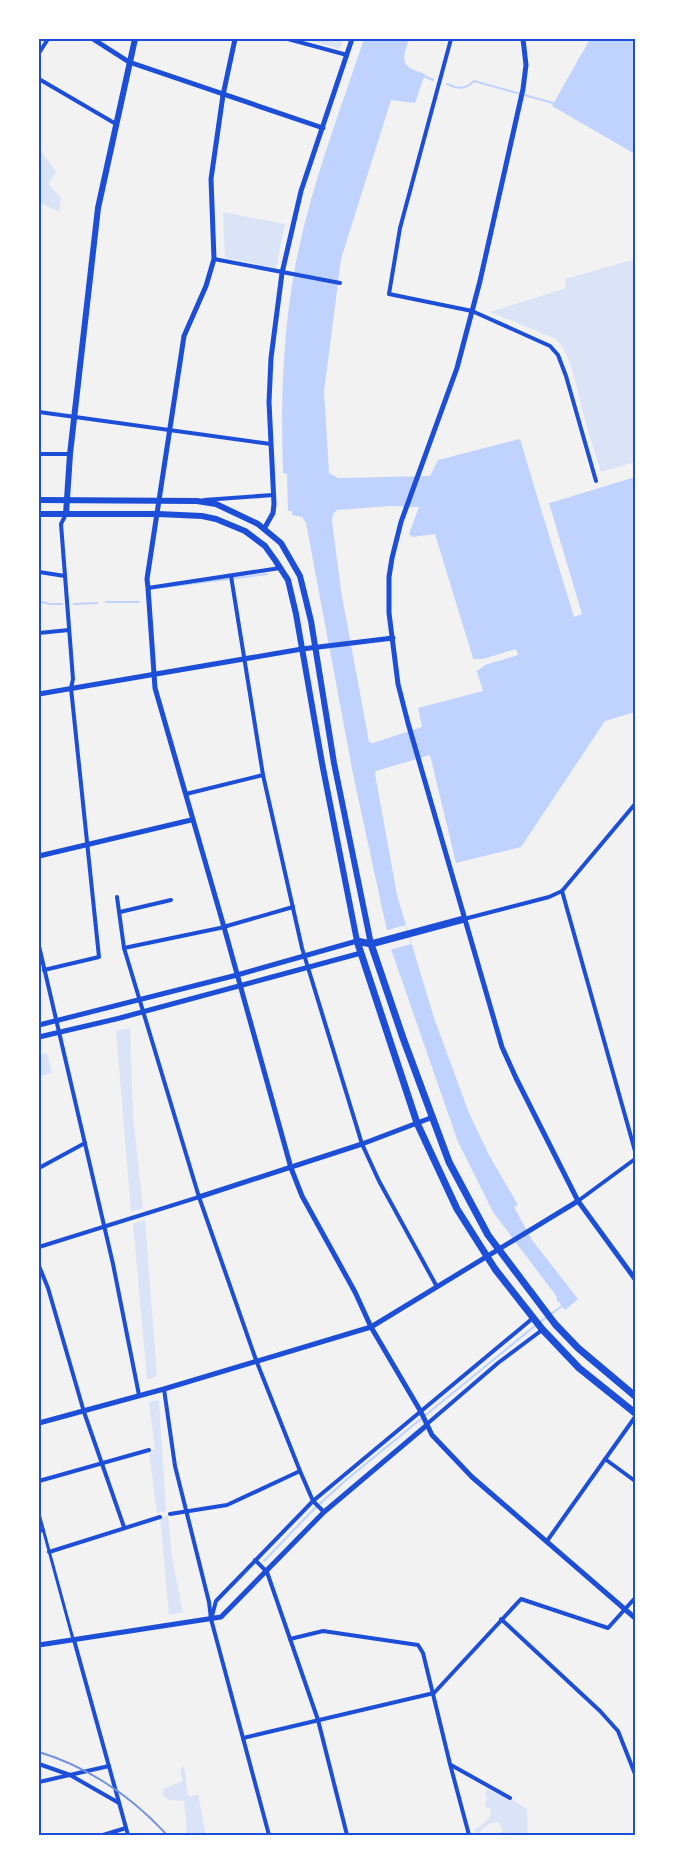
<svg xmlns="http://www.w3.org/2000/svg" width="674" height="1874" font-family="Montserrat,sans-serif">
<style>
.green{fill:#dbe4f7}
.water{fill:#bfd3fe;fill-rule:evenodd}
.pier{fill:#f2f2f2}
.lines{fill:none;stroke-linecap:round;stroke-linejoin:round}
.stream{stroke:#bfd3fe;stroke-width:2}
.pedestrian{stroke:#1d4ed8;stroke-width:3}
.minor{stroke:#1d4ed8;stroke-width:4}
.tertiary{stroke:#1d4ed8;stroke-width:5}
.secondary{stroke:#1d4ed8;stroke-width:6}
.primary{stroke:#1d4ed8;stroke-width:7}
.rail{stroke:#7290e2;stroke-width:2}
.neatline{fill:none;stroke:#1d4ed8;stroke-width:2}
</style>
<rect width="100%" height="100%" fill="#f2f2f2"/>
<!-- green -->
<g class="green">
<path d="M303 39H343L340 49Z"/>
<path d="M39 148 56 172 48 184 61 198 59 212 39 202Z"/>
<path d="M223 212 285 224 276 268 225 258Z"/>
<path d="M635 259V462L601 472C595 452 588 433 583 413 576 388 573 358 556 339L490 312 566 288 565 279Z"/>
<path d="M130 1028 133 1116 143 1208 131 1212 116 1031Z"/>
<path d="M47 1053 52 1073 39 1077V1055Z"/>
<path d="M145 1220 157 1376 147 1380 133 1223Z"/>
<path d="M159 1400 166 1511 157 1513 149 1453 155 1449 149 1402Z"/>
<path d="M168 1516 172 1558 183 1612 169 1615 160 1517Z"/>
<path d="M182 1767H184C187 1777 185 1787 189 1797L198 1794 206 1835H187L184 1801 169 1800 163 1795V1789L183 1781 180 1772Z"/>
<path d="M487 1789 515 1801 527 1809 528 1835H498L503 1830 498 1822 489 1824 476 1835 474 1830C483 1824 492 1819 491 1808H486L485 1803 487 1799 485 1793Z"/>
</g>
<!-- water -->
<g class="water">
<path d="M364 39H409C401 63 401 66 425 74L415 103 391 100 341 259 324 392 329 473 338 478 430 476 438 460 520 439 540 506 635 477V712L605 721 521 847 456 863 430 755 376 771 375 774 397 895 434 1018 469 1113 489 1155 518 1205 514 1207 532 1240 578 1299 565 1310 556 1299 557 1297 493 1212 458 1142 391 949 354 779 306 523 302 517 292 515V511H288L287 474 283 473C281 408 282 350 292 285 305 201 337 120 364 39ZM391 506 419 507 409 534 412 537 435 534 483 691 418 708 422 727 373 743 369 742 341 591 332 521 333 514 337 510Z"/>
<path d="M590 39H635V154L552 106Z"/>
</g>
<!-- pier -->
<g class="pier">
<path d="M549 503 582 614 574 617 540 506Z"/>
<path d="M516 649 518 655 485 665 477 671 473 659H483Z"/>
<path d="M406 925 411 944 389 950 384 931Z"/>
</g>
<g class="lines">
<!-- stream -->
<g class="stream">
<path d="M424 76 433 80"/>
<path d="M447 84C458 89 465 90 474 81L553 103"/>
<path d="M164 587 267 574"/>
<path d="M39 601 49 604H62"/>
<path d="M106 602H139"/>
<path d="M74 604 97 603"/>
<path d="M540 1322 562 1306"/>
<path d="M264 1561 313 1510 346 1480 536 1325"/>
</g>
<!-- pedestrian -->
<path class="pedestrian" d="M39 1514 73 1639"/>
<!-- minor -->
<g class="minor">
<path d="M288 39 347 55"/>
<path d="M451 39 400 228 389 294 472 311 550 346 558 355 566 376 596 481"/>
<path d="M39 53 48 39"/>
<path d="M39 79 116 124"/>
<path d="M214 259 340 283"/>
<path d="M39 412 271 444"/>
<path d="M39 454H70"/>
<path d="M204 500 273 495"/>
<path d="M39 572 65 576"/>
<path d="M231 576 263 775 302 948 362 1144 379 1181 436 1285"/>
<path d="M148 588 280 568"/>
<path d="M39 633 69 630"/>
<path d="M186 794 263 775"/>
<path d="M562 891 635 1151"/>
<path d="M117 897 124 948 199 1197 256 1360 300 1471 313 1501 324 1512"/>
<path d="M120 912 171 900"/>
<path d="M464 919 549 897 562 891 635 804"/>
<path d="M39 946 113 1264 139 1395"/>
<path d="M124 948 220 928 293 907"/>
<path d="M44 970 99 957 71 688 73 679 61 524 66 514"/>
<path d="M39 1168 85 1143"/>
<path d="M578 1201 635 1159"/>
<path d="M39 1247 199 1197"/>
<path d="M39 1266 48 1288 84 1412 124 1527"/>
<path d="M164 1389 175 1466 209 1602 211 1619 269 1835"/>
<path d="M427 1424 498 1363 542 1330"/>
<path d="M605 1459 635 1481"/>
<path d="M39 1481 149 1450"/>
<path d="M170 1514 227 1505 300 1471"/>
<path d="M39 1531 43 1530"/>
<path d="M547 1541 635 1417"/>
<path d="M49 1552 160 1517"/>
<path d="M255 1560 267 1572 318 1720 347 1835"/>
<path d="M212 1616 216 1601 313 1501 533 1318"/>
<path d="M501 1619 600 1711 618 1731 635 1774"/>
<path d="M290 1639 323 1631 418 1645 423 1653 450 1764 469 1835"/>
<path d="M74 1640 128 1835"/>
<path d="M243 1738 434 1693 521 1599 608 1628 635 1598"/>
<path d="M39 1764 70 1775 119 1803"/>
<path d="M451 1765 510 1798"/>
<path d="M39 1782 109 1766"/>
<path d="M103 1835 126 1828"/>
</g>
<!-- tertiary -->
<g class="tertiary">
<path d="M93 39 129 62 323 128"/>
<path d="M235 39 223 95 211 179 214 259 206 286 184 336 147 579 148 588 155 688 224 927 291 1168 302 1196 355 1292 371 1327 421 1412 432 1435 472 1477 635 1618"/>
<path d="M523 39 526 65 523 89 480 281 457 368 401 522 392 558 389 577V613L398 684 408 723 502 1047 516 1078 578 1201 635 1279"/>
<path d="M264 529 273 513 274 504 269 402 271 358 282 273 301 191 352 39"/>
<path d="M39 694 302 649 393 638"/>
<path d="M39 856 191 820"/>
<path d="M39 1025 237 975 357 941"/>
<path d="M39 1037 120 1018 361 953"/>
<path d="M199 1197 362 1144 433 1117"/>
<path d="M39 1423 164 1389 371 1327 578 1201"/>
<path d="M39 1645 221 1617 324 1512 427 1425"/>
</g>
<!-- secondary -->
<g class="secondary">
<path d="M39 500 197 501 216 504 258 524 281 543 300 576 311 621 334 763 371 944"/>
<path d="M39 514H158L202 516 216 519 245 531 265 546 275 560 288 580 296 614 322 763 357 941"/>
<path d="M66 514 70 454 98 208 135 39"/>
</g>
<!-- primary -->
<g class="primary">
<path d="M464 919 371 944 357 941 417 1123 457 1209 495 1269 542 1329 579 1368 635 1413"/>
<path d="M371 944 403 1038 449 1162 488 1235 555 1324 578 1348 635 1396"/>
</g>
<!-- rail -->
<path class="rail" d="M39 1752C88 1767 132 1797 167 1835"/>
</g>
<!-- border -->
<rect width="674" height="1874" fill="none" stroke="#ffffff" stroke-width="81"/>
<rect x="40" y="40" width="594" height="1794" class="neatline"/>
</svg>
